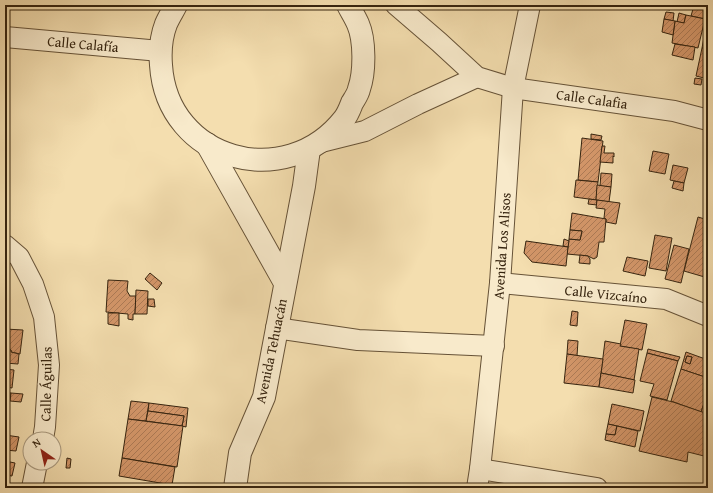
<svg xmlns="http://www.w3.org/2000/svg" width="713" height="493" font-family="'Gentium Book Plus',serif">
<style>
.building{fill:url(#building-hatch);stroke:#36240f;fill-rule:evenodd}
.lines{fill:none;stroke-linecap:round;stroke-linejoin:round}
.minor-casing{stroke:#665237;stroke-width:22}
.tertiary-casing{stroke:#665237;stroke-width:24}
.minor{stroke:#f8eacb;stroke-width:20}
.tertiary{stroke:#f8eacb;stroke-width:22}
.labels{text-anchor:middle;stroke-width:3;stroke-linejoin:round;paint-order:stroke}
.street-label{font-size:14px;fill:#36240f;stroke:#f8eacb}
</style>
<defs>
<pattern id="building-hatch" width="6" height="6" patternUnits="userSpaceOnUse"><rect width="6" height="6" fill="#d39669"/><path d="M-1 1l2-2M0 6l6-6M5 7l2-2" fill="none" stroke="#ac7a55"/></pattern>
</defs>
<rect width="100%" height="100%" fill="#f4deaf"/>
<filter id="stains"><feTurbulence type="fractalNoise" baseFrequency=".005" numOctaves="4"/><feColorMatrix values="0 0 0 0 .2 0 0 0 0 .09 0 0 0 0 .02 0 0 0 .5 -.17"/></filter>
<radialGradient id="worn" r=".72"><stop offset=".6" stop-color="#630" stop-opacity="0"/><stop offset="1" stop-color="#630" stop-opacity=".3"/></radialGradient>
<!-- building -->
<g class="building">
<path d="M628 5H637V8L628 7Z"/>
<path d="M639 5H671L670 10 639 6Z"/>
<path d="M683 5H703V8H707L705 19 691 16 693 9 682 7Z"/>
<path d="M666 12 674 13 673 21 664 19Z"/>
<path d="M679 13 686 15 684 23 677 22Z"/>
<path d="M686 15 705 19 698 48 672 43 675 21 684 23Z"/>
<path d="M664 19 675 21 673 35 662 32Z"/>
<path d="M704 37H708V49L702 48Z"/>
<path d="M675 44 695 47 693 60 672 55Z"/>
<path d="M702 48 708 49V79L696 76Z"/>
<path d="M695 78 702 79 701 85 694 84Z"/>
<path d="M591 134 602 136 601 140 591 139Z"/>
<path d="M582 138 603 141 598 182 578 180Z"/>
<path d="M602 146H605L604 153H614V157L613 156V163L600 162Z"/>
<path d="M653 151 669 154 665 174 649 171Z"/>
<path d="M673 165 688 168 684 183 670 180Z"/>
<path d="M601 173 612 174 611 187 600 186Z"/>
<path d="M576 180 598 182 596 200 574 197Z"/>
<path d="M674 181 684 183 683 191 672 188Z"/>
<path d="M597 185 611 187 609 202 596 200Z"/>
<path d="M589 199 597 200V205L588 204Z"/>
<path d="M597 200 620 203 616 224 606 222V219L604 218 605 209 596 208Z"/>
<path d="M572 213 606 219 604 242H599L597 257 594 259 588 256 567 254 569 239 580 240 582 231 570 230Z"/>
<path d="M698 217 708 220V278L684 271Z"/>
<path d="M570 230 582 231 580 240 569 239Z"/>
<path d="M655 235 672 238 666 271 649 268Z"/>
<path d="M564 239 569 241 568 247 563 246Z"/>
<path d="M526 241 568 247 566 266 532 262 524 253Z"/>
<path d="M674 245 689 249 681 283 665 279Z"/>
<path d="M580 255 588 256 590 259V264L579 263Z"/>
<path d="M627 257 648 261 645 276 623 271Z"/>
<path d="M150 273 162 283 157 290 145 279Z"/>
<path d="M108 280 128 281 127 291 130 296H136L135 314H133V320L128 319V314L106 312Z"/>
<path d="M136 290 148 291 147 314H135Z"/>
<path d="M148 299H154L155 307 148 306Z"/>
<path d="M572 311 578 312 577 326 570 325Z"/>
<path d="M108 313H119V326L108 324Z"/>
<path d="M625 320 647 324 642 350 620 346Z"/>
<path d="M5 329 23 330 20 354 11 352V350H5Z"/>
<path d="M568 340 578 341 577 356 567 354Z"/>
<path d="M605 341 621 344 620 346 639 349 634 380 601 373Z"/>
<path d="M648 349 680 357 678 361 647 353Z"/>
<path d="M5 350H11V352L19 354 18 364 5 363Z"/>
<path d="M686 352 708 360V378L681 369ZM687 356 692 357 690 364 685 362Z"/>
<path d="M647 353 678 361 667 400 650 396 654 384 640 381Z"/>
<path d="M567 354 603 359 599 387 564 383Z"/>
<path d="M687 356 692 357 690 364 685 362Z"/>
<path d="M5 369 14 370 12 388 6 387 5 399Z"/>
<path d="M681 369 708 378V392L701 412 671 401Z"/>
<path d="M601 373 635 380 633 393 599 387Z"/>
<path d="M6 392 11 393 10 401 5 400Z"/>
<path d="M708 392V414L701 412Z"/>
<path d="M11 393 23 394 21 402 10 401Z"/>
<path d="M652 397 673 402 708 414V457L688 452 687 462 639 451Z"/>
<path d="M131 401 149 403 146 421 128 419Z"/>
<path d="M149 403 188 408 186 427 182 426 184 416 148 411Z"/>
<path d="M612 404 644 411 640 431 608 424Z"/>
<path d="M148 411 184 416 182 426 146 421Z"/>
<path d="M128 419 183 426 177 467 122 458Z"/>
<path d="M608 424 617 426 615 435 606 434Z"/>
<path d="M617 426 638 431 635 447 605 440 606 434 615 435Z"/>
<path d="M5 435 19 437 16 451 5 450Z"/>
<path d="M67 458 71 459 70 468H66Z"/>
<path d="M122 458 175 467 172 485 119 476Z"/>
<path d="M5 461 15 463 12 476 5 475Z"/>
</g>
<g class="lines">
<defs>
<g id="minor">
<path d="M396 5 439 42 477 77 513 88 674 111 708 120"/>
<path d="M5 37 160 51"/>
<path d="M321 142 365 131 418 104 477 77"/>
<path d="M5 245 19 257 33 284 44 317 49 365 45 427 43 439"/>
<path d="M500 283 666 299 708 316"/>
<path d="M276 328 358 340 494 346"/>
<path d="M480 469 597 488"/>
<path d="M32 488 37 463"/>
<path d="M477 488 480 469 500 283 513 88 530 5"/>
</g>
<g id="tertiary">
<path d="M176 5C173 11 169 17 166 24 161 37 160 52 161 65 167 161 286 193 344 119 348 114 350 108 352 103 355 98 358 94 359 89 365 72 365 40 358 24 355 17 351 11 348 5"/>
<path d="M207 144 285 283"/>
<path d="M235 488 240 453 264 397 304 186 309 149"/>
</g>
</defs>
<!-- minor casing -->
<use href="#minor" class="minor-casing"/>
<!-- tertiary casing -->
<use href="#tertiary" class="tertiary-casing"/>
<!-- minor -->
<use href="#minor" class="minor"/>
<!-- tertiary -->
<use href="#tertiary" class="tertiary"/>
</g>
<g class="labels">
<!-- street labels -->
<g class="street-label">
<text transform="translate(83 44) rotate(5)" y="5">Calle Calafía</text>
<text transform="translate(592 99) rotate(8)" y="5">Calle Calafia</text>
<text transform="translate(502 246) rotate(-86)" y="5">Avenida Los Alisos</text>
<text transform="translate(606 294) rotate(6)" y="5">Calle Vizcaíno</text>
<text transform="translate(271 351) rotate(-78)" y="5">Avenida Tehuacán</text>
<text transform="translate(46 384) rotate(-89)" y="5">Calle Águilas</text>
</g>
</g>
<!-- margin -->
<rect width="713" height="493" fill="none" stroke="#f4deaf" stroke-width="20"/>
<rect x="6" y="6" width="701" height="481" fill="none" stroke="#36240f" stroke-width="2"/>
<rect x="10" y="10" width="693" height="473" fill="none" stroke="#36240f"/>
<!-- north arrow -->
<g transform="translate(42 451) rotate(326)"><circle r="19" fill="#f8eacb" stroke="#aa9b80"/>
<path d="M0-3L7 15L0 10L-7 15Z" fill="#8f2418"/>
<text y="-6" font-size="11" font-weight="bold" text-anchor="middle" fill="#36240f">N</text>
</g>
<rect width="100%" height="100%" filter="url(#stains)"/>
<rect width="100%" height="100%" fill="url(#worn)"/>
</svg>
